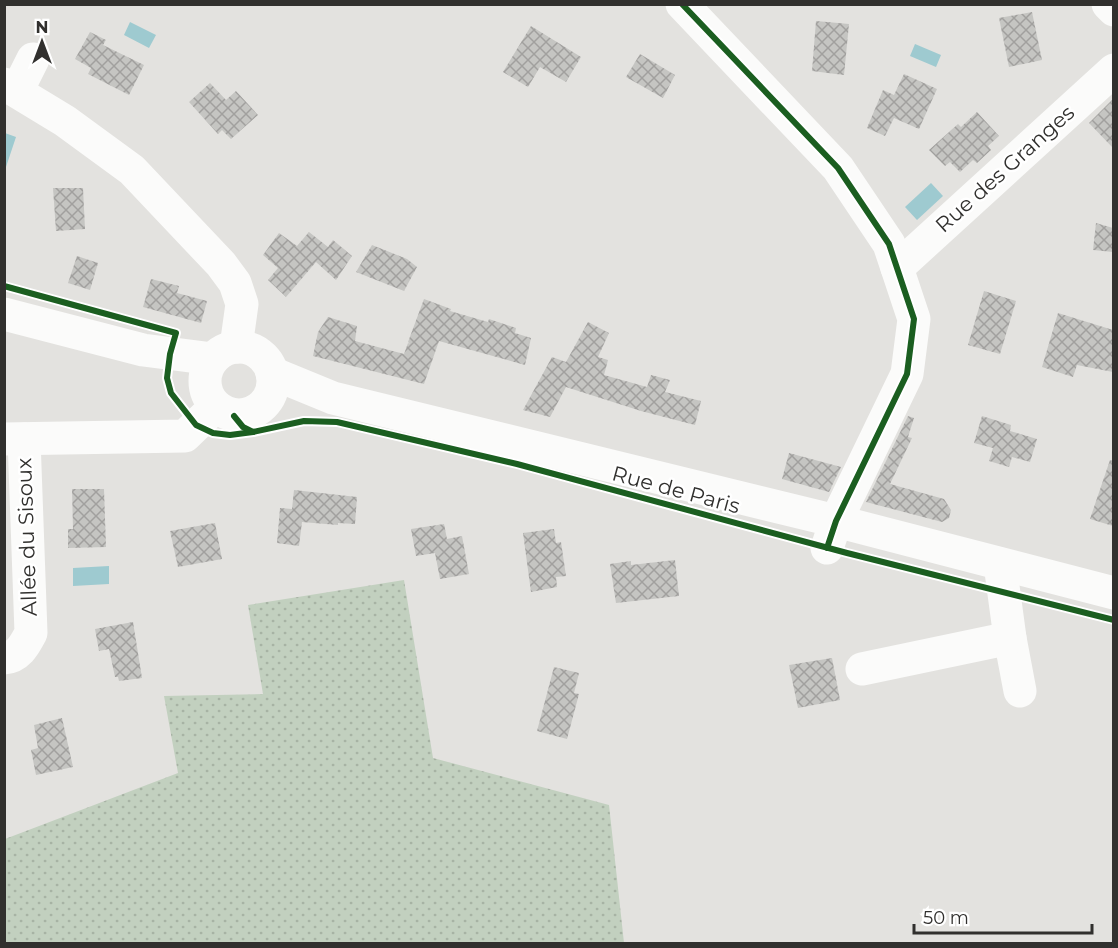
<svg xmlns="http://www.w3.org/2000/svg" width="1118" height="948" font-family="Montserrat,sans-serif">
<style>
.grass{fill:url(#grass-dots)}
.water{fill:#9ecad0}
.building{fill:url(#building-cross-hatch)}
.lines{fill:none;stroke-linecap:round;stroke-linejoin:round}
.minor{stroke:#fbfbfa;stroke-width:33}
.major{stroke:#fbfbfa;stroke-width:33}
.cycleway-casing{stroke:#fff;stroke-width:10}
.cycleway{stroke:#1b5e20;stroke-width:6}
.labels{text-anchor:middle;stroke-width:5;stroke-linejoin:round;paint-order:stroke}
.street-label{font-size:21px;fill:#31302e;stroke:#fff}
</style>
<defs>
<pattern id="grass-dots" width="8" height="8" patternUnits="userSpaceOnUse" patternTransform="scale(1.5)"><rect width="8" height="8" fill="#c2d0bf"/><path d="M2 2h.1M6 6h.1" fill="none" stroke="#a7b3a4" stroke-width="1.8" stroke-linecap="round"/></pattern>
<pattern id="building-cross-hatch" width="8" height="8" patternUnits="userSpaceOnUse" patternTransform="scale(1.5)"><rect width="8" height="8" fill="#c5c5c2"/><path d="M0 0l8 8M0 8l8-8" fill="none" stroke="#a1a09e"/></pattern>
</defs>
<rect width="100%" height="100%" fill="#e3e2df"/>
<!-- grass -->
<path class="grass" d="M404 580 433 758 609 805 624 943H5V839L178 773 164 696 263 694 248 605Z"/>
<!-- water -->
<g class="water">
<path d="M130 22 156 35 149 48 124 35Z"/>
<path d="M915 44 941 55 936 67 910 56Z"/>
<path d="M5 133 16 137 5 170 4 133Z"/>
<path d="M931 183 943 196 917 220 905 207Z"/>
<path d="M109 566V584L73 586V568Z"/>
</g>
<!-- building -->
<g class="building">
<path d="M1032 12 1042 60 1009 67 999 18Z"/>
<path d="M816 21 849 24 844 75 812 71Z"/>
<path d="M531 26 581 57 566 82 540 67 528 87 503 72Z"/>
<path d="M90 32 106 40 103 45 144 65 129 95 88 74 91 68 75 59Z"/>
<path d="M640 54 675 75 663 98 626 77Z"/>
<path d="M904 74 937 89 919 129 894 118 885 136 867 128 883 90 894 95Z"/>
<path d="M210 83 226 100 236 91 258 115 231 139 222 130 218 134 189 102Z"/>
<path d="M1113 99V148L1089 123Z"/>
<path d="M977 112 999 136 988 146 991 150 977 163 973 160 960 172 950 162 945 166 929 150 958 124 961 127Z"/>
<path d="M53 188H83L85 229 56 231Z"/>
<path d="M1096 223 1113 228V252L1093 250Z"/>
<path d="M309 232 328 247 333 240 352 256 336 280 316 262 286 297 268 280 278 268 263 255 279 233 297 246Z"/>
<path d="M372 245 407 259 417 267 404 291 356 272Z"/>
<path d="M77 256 98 263 90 290 68 283Z"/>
<path d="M151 279 179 286 177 293 207 301 201 323 143 307Z"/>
<path d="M984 291 1016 301 1000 354 968 345Z"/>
<path d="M424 299 451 309 450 311 488 322 489 319 516 328 515 333 531 338 525 365 439 341 424 384 313 356 318 332 328 317 357 326 355 341 404 354 408 343 410 344 408 342Z"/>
<path d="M1058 313 1113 330V372L1077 365 1073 377 1042 367Z"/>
<path d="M588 322 609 333 598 357 608 360 604 375 647 387 651 375 670 380 665 392 701 401 695 425 641 411 566 387 550 417 523 410 552 357 566 362Z"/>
<path d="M908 416 914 418 908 437 912 438 890 484 944 499 951 510 949 518 942 522 866 502Z"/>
<path d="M982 416 1011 425 1010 431 1037 439 1030 462 1012 457 1009 467 989 461 993 448 974 443Z"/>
<path d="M789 453 841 467 829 492 782 479Z"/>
<path d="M1110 460 1113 461V526L1090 519Z"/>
<path d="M72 489H104L106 547 68 548V529H73Z"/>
<path d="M294 490 357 497 355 524 338 523V525L302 522 299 546 277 543 280 508 292 509Z"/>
<path d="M215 523 222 559 178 567 170 531Z"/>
<path d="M444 524 447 539 462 536 469 574 440 579 435 553 416 556 411 529Z"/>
<path d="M554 529 556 543 561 542 566 576 556 577 557 587 531 592 523 533Z"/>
<path d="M675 560 679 596 616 603 610 564 631 561V565Z"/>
<path d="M133 622 142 678 119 681 118 677H115L109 649 99 651 95 629Z"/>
<path d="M832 658 840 700 798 708 789 665Z"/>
<path d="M554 667 579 673 574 693 579 694 567 739 537 731Z"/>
<path d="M62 718 73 767 36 775 31 750 38 748 34 725Z"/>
</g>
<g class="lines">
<!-- minor -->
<g class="minor">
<path d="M682 4 838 168 889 244 914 319 907 374 836 521 827 548"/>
<path d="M1108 4 1114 10"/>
<path d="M4 84 65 121 132 170 221 264 235 283 242 304 236 347"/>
<path d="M17 91 33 59"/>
<path d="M897 268 1114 70"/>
<path d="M4 439 185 436 215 407"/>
<path d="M1010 638 1020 691"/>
<path d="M4 658C19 657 25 644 31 633L24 439"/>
<path d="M862 669 1010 638 1000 564"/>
</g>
<!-- major -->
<g class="major">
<path d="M4 314 143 350 213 359"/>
<circle cx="239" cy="381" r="34"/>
<path d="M272 373 333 398 836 521 1114 593"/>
</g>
<defs>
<g id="cycleway">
<path d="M682 4 838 168 889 244 914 319 907 374 836 521 827 548"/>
<path d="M4 286 176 333 170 354 167 378 171 393 196 425 213 433 230 435 253 432"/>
<path d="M234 416 243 427 253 432 304 421 337 422 517 464 847 553 1114 620"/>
</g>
</defs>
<!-- cycleway casing -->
<use href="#cycleway" class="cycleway-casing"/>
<!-- cycleway -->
<use href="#cycleway" class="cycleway"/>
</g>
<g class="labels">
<!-- street labels -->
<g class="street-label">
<text transform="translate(1005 169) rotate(-42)" y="7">Rue des Granges</text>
<text transform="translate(676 490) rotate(15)" y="7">Rue de Paris</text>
<text transform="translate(27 537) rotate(-92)" y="7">Allée du Sisoux</text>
</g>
</g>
<!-- border -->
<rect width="1118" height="948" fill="none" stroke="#31302e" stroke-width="12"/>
<!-- north arrow -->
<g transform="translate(42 42)" stroke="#ffffff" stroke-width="4.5" paint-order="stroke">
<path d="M0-4.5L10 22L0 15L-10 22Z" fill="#31302e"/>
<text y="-9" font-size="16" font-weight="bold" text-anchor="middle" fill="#31302e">N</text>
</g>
<!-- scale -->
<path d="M914 924v9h178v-9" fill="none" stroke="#31302e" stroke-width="3"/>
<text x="923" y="924" font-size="18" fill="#31302e" stroke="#ffffff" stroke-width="4.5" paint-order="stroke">50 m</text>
</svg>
